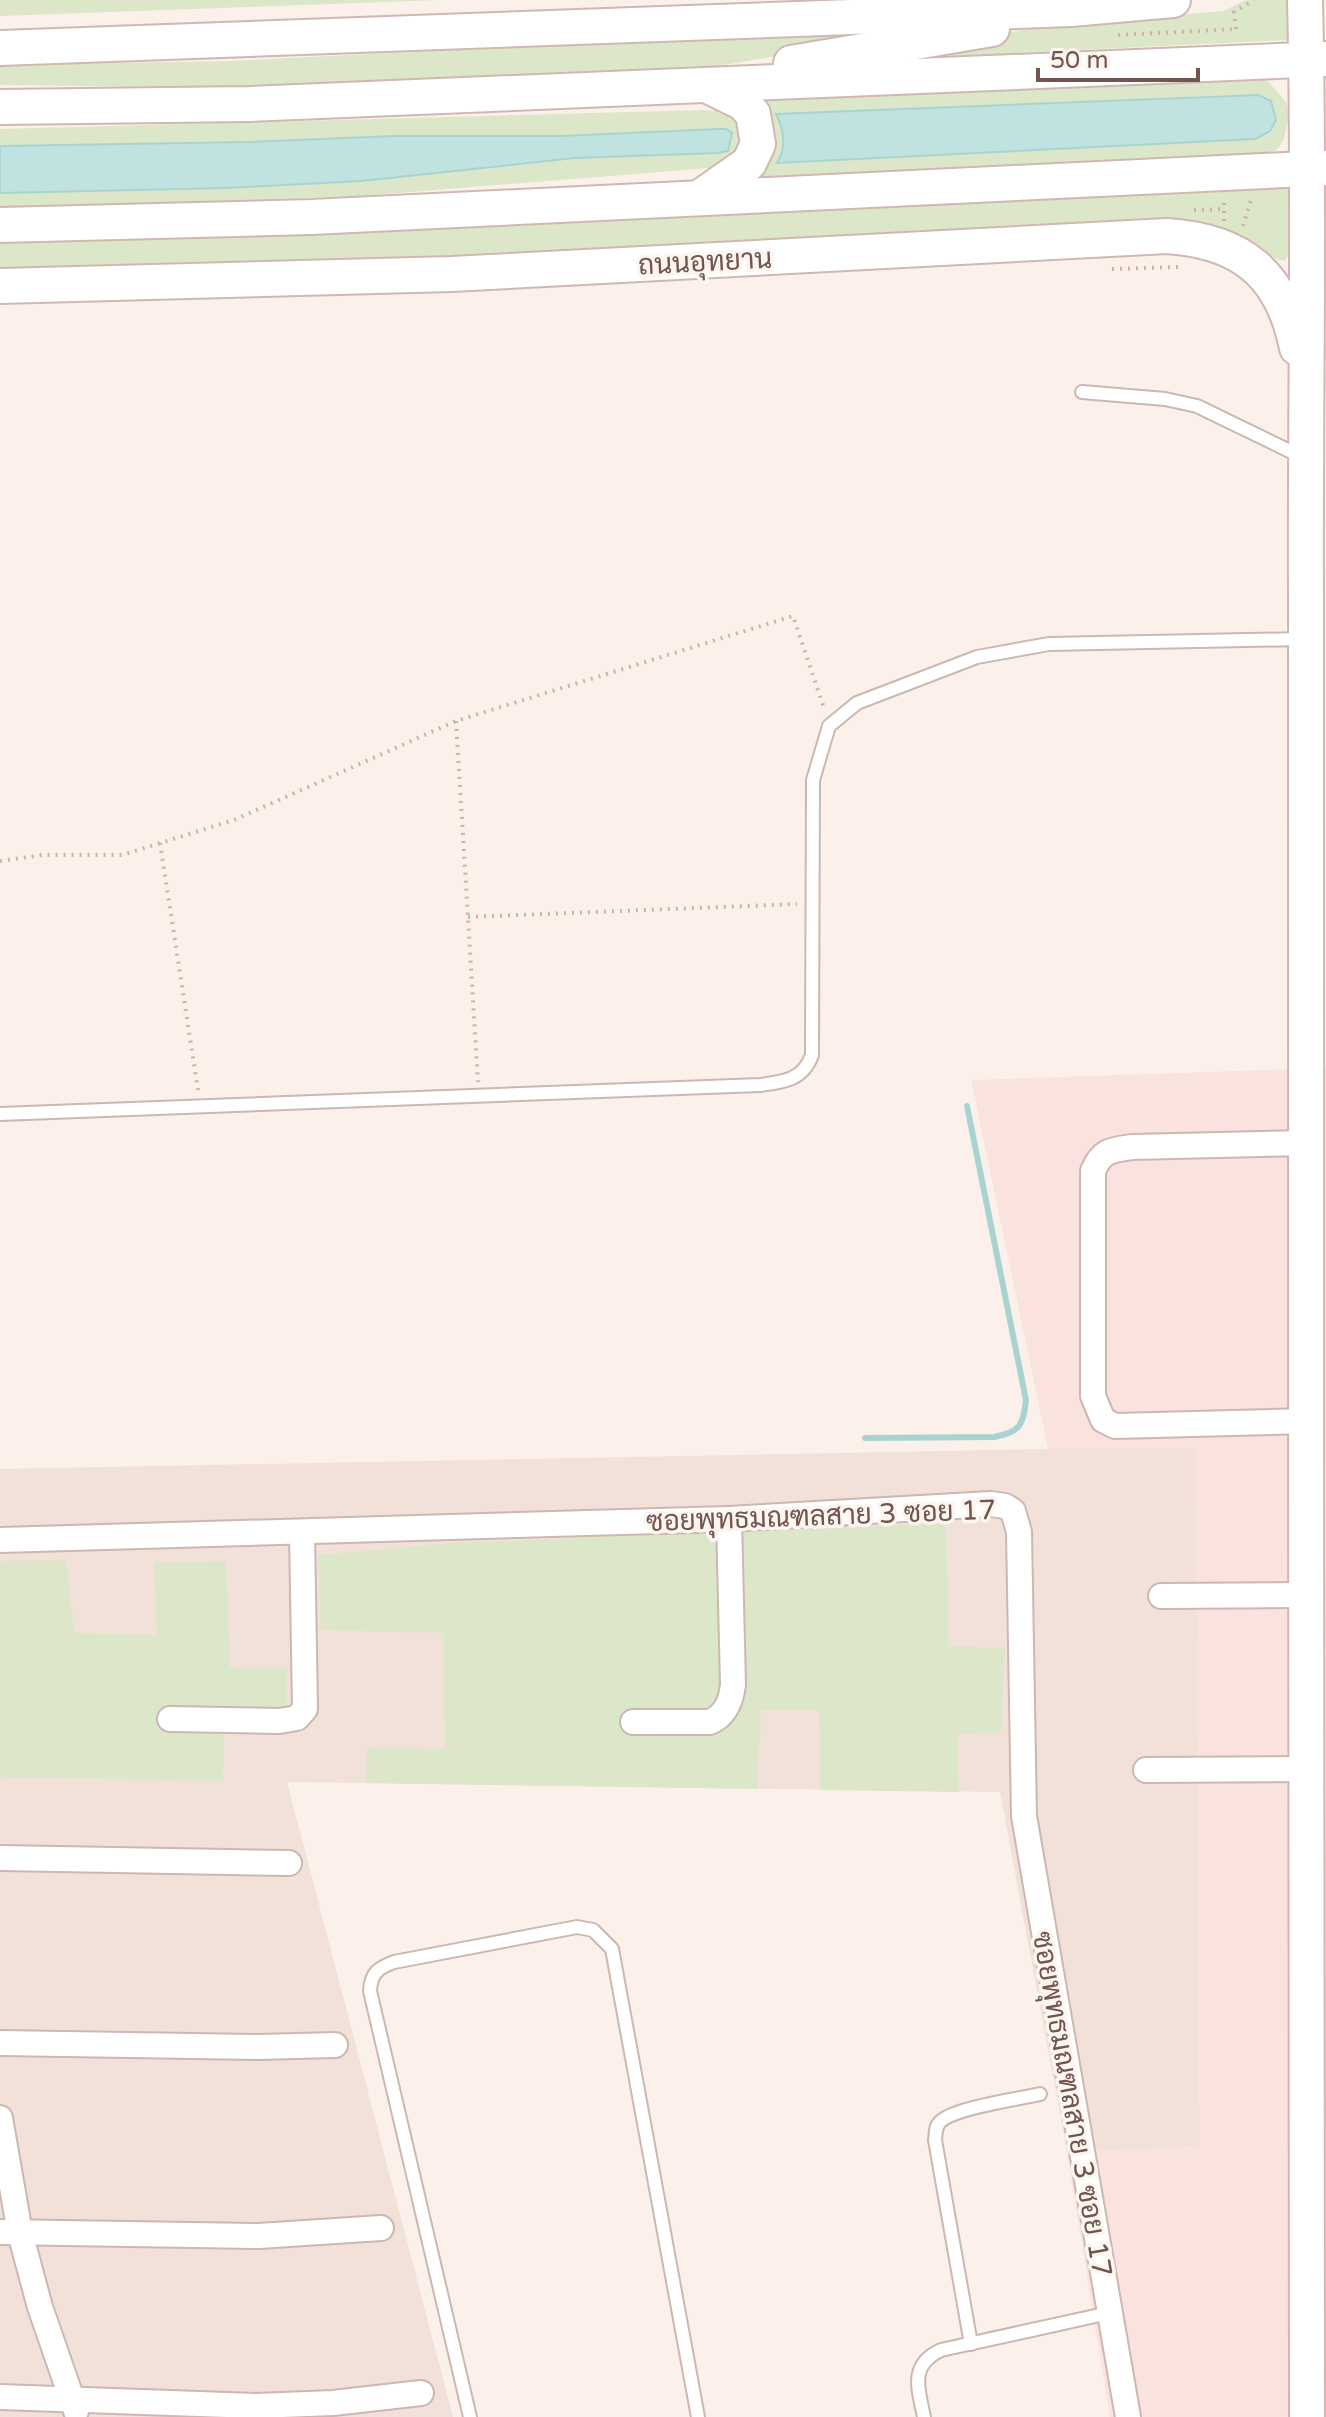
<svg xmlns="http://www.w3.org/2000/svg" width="1326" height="2417" font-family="'Varela Round',Sarabun,sans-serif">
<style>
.residential{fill:#f2e1d9}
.commercial{fill:#fae2df}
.green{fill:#dce7c9;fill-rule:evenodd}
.water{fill:#c0e3e1;stroke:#a7d4d1;stroke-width:2}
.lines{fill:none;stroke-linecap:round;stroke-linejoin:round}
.stream{stroke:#a7d4d1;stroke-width:6}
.lane-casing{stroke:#ccb7b1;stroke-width:16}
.street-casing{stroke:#ccb7b1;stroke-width:28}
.secondary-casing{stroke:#d0b8b2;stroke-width:38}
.path{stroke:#d3afa7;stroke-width:4;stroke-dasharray:2 6;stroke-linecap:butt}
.lane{stroke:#fff;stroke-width:12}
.street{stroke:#fff;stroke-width:24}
.secondary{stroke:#fff;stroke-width:34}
.labels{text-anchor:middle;stroke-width:7;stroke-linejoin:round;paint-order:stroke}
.street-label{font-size:28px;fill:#735550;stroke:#fdf6f0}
</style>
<rect width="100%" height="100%" fill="#fbf1ea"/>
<!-- residential -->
<path class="residential" d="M1048 1449H1196L1200 2147 1067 2152 1000 1792 287 1782 453 2417H0V1469Z"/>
<!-- commercial -->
<path class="commercial" d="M1326 1068V2417H1110L1067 2152 1200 2147 1196 1449H1048L971 1080Z"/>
<!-- green -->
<g class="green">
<path d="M0 0H441L0 16Z"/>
<path d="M1246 0H1296V36L1285 40 954 56 946 53 945 42 1055 25 1223 11Z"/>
<path d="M870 29 869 40 713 67 244 88 0 85V65L229 61Z"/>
<path d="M1267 80 1286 102 1289 114 1284 139 1277 150 1264 155 744 181 746 99 1100 81ZM1225 95H1258L1271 101 1270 131 1255 139 777 162C787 147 784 130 777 115Z"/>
<path d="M703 110 727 111 745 125 749 145 721 167 362 196 0 208V193L226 188 362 181 574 158 631 155 719 129 561 136H394L249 142 0 146V129Z"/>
<path d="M1290 186 1294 243 1285 261C1273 261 1231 234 1215 227L382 262 0 273V243L382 232Z"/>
<path d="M946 1523 949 1646 1005 1648 1001 1732 957 1734 959 1792 820 1790 819 1710H761L757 1789 366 1783 367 1748 445 1749 444 1633 321 1630 318 1555 451 1543Z"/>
<path d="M66 1560 74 1633 157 1635 154 1563 226 1561 230 1668 287 1667V1726L224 1728 223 1781 0 1777V1561Z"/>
</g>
<!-- water -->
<g class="water">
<path d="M1258 95 1271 101 1276 120 1270 131 1255 139 777 163C787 147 784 130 776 114Z"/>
<path d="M719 129H726L732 133 728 151 718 153 574 158 362 181 226 188 0 193V146L249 142 394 136H561Z"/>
</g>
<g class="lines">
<!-- stream -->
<path class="stream" d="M865 1438 994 1437C1020 1432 1023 1426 1026 1400L967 1106"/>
<defs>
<g id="lane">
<path d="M1082 392 1165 399 1197 406 1302 457"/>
<path d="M0 1114 760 1085C784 1082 803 1080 812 1055L813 780 829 726 857 703 977 657 1049 644 1303 639"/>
<path d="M971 2344 935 2140C936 2133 935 2127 940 2122 953 2108 1019 2099 1040 2094"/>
<path d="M470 2417 370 1991C371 1973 378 1968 394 1962L577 1927 593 1930 612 1949 698 2417"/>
<path d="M924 2417C918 2388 909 2365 941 2350L1109 2313"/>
</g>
<g id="street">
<path d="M1306 1421 1115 1426 1103 1420 1093 1396V1171C1102 1150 1111 1150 1132 1147L1308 1143"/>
<path d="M0 1540 729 1519 991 1504 1005 1506 1013 1511 1019 1532 1024 1816 1128 2417"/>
<path d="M1161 1596 1304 1595"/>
<path d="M170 1719 279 1721 297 1718 305 1709 302 1532"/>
<path d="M633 1722H710C726 1715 731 1701 733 1685L729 1519"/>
<path d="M1146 1770 1304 1769"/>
<path d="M0 1858 289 1863"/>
<path d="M0 2043 258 2047 335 2045"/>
<path d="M0 2118 20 2233 40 2307 76 2411"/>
<path d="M0 2232 259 2236 381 2228"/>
<path d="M0 2397 256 2406 333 2403 421 2393"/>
</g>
<g id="secondary">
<path d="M1305 0C1310 198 1305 397 1306 595 1308 1202 1304 1810 1307 2417"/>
<path d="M0 48 1071 9 1173 0"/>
<path d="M791 63 992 29"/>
<path d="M0 107 250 104 1326 59"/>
<path d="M699 198 749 163 758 144 753 114 743 103 708 86"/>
<path d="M0 225 311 217 1326 168"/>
<path d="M0 286 452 274 1167 236C1241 241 1282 273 1297 348"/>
</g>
</defs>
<!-- lane casing -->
<use href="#lane" class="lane-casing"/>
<!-- street casing -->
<use href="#street" class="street-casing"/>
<!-- secondary casing -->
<use href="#secondary" class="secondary-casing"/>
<!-- path -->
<g class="path">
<path d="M1236 29 1234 12 1254 0"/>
<path d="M1118 35 1236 29"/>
<path d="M1194 210 1224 209"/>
<path d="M1224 221V198"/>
<path d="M1243 226 1251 200 1254 199"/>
<path d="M1112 269 1179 267"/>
<path d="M456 721 478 1082"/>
<path d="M160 843 198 1090"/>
<path d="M0 861 42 855H122L234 820 456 721 793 616 824 708"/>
<path d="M468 917 797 904"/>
</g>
<!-- lane -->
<use href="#lane" class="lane"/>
<!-- street -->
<use href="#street" class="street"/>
<!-- secondary -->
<use href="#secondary" class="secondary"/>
</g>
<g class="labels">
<!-- street labels -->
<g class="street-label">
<text transform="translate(705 261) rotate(-3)" y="10">ถนนอุทยาน</text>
<text transform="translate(821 1515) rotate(-2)" y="10">ซอยพุทธมณฑลสาย 3 ซอย 17</text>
<text transform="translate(1073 2104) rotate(80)" y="10">ซอยพุทธมณฑลสาย 3 ซอย 17</text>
</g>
</g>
<!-- scale -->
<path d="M1038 68v12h160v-12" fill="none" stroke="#735550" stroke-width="4"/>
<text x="1050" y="68" font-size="24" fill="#735550" stroke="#fdf6f0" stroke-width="6" paint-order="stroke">50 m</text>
</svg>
